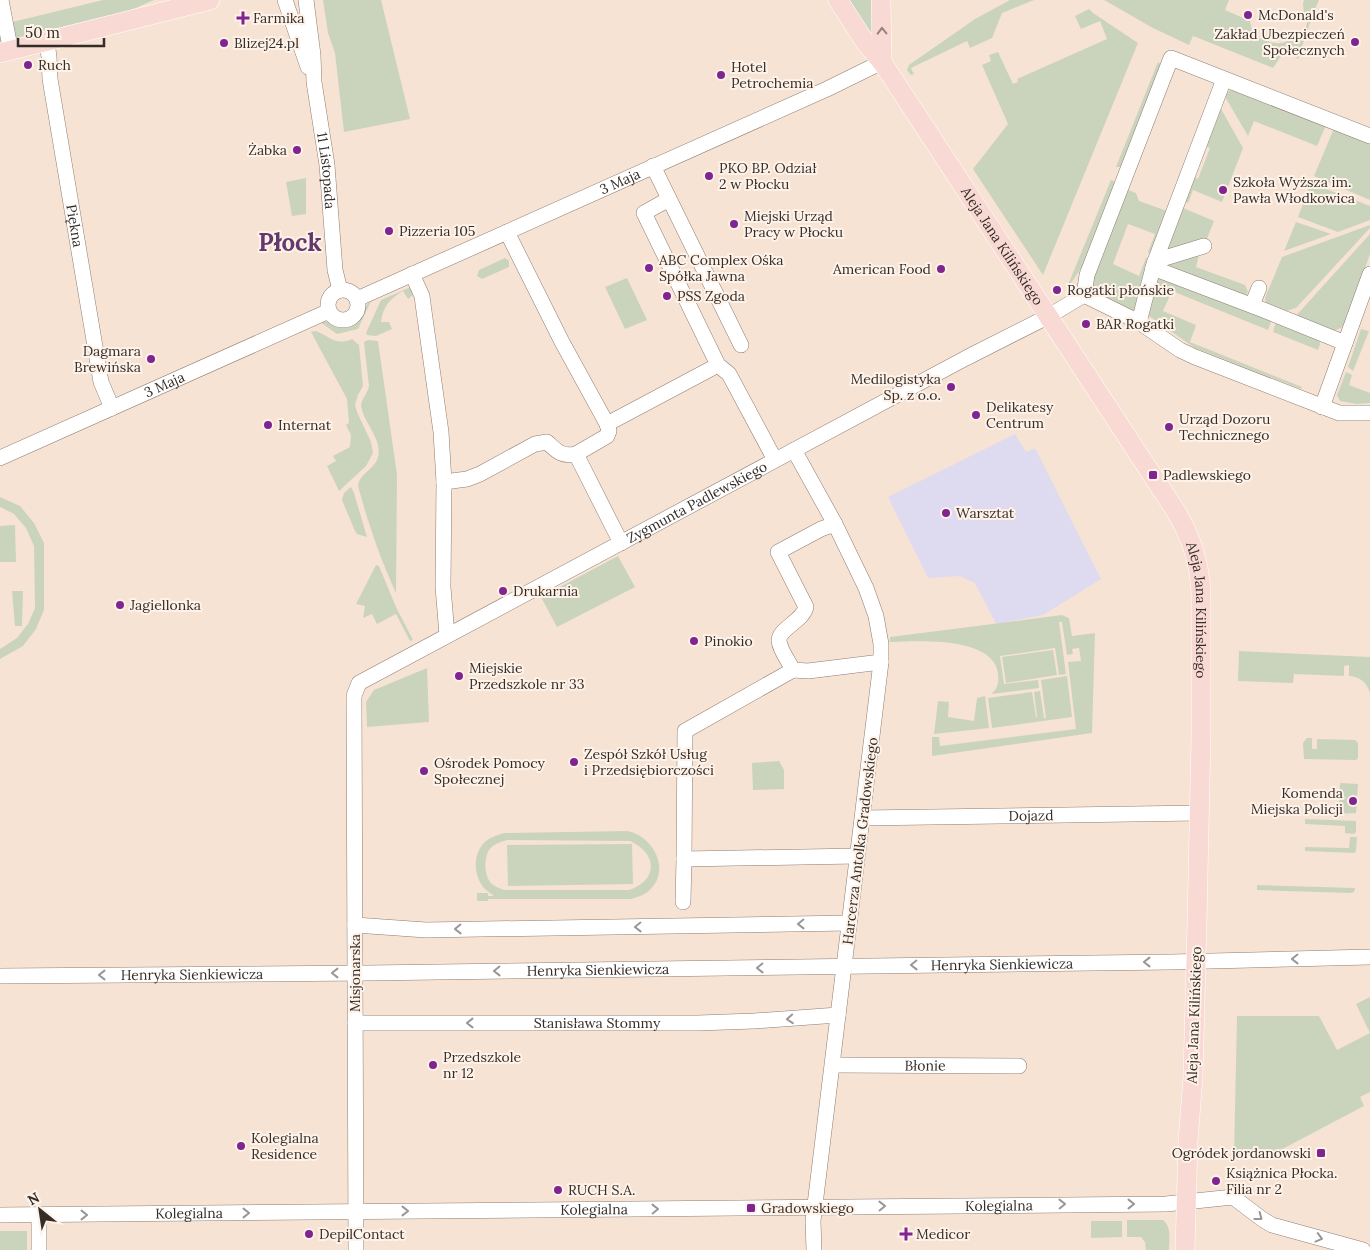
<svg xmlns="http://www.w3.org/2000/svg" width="1370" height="1250" font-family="Lora,serif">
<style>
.industrial{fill:#dedaf0}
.green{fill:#cad4bd;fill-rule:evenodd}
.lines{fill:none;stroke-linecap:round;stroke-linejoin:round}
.minor-casing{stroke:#8f7d70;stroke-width:16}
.major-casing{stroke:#fff;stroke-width:20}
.minor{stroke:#fff;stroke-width:15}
.major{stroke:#f9d9d3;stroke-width:19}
.oneway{stroke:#96827d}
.oneway2{stroke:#9a9693}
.poi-dot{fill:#802490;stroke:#fef2e9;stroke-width:2}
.labels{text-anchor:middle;stroke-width:4;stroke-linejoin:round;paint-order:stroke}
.poi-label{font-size:14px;fill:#342c27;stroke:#fef2e9;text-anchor:start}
.street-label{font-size:14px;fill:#342c27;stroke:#fef2e9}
.town-label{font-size:24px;font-weight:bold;fill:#65386d;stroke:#fef2e9}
</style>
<rect width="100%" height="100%" fill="#f7e3d4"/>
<!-- industrial -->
<path class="industrial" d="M1015 434 1026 452 1035 448 1101 579 1043 615 996 624 975 583 960 576 928 578 888 497Z"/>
<!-- green -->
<g class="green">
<path d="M103 0H154L131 10 0 42V25Z"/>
<path d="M323 0H381L410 119 344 132 335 53 328 33Z"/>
<path d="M845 0H874L875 45Z"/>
<path d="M1010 0H1034L1002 13 992 38 970 48 967 41 911 68 914 74 911 75 907 70 909 65 975 19Z"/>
<path d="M1104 0H1229L1225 10 1250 21 1253 35C1269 43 1283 49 1296 34L1303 36 1309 17 1304 15 1303 3 1304 0H1319L1313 14 1298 59 1285 50 1273 68 1193 36 1189 45 1153 28Z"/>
<path d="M1089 9 1093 13 1138 43 1043 275 973 169 1008 124 982 65 991 61 989 55 998 52 1013 84 1018 82 1017 79 1107 39 1100 21 1081 29 1075 16Z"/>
<path d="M1158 62 1161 65 1121 167H1116Z"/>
<path d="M1233 88 1327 123 1317 146 1254 121 1248 136 1224 95Z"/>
<path d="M1220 107 1243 148 1222 202 1193 190 1188 203 1184 201 1192 176 1198 179 1210 148 1205 146Z"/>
<path d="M1335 126 1370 141V200L1314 176Z"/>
<path d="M306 178V214L292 216 286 182Z"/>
<path d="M1111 180 1114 181V185L1082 267 1069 286 1068 285Z"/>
<path d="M1311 183 1370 206V220L1338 232 1298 217Z"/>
<path d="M1128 190 1136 193 1139 201 1170 212 1153 255 1148 252 1155 234 1128 224 1113 264 1139 276 1146 258 1151 260 1137 307 1134 310H1129L1090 292 1088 287Z"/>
<path d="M1183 208 1214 221 1206 241 1164 252Z"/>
<path d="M1296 222 1331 234 1284 251Z"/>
<path d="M1370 225V228L1296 308 1283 312 1266 303 1265 298 1282 257Z"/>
<path d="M1370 234V254L1345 323 1341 328 1333 331 1294 318Z"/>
<path d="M1199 255 1196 267 1245 285 1248 292 1245 297 1166 268 1165 264Z"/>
<path d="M505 258 509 261V267L482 279 477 276 479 270Z"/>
<path d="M1162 276 1272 319 1268 330 1172 291 1163 311 1196 325 1190 342 1302 387 1301 389 1195 348 1146 314 1158 278Z"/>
<path d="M627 278 647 320 625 329 605 287Z"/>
<path d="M413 286 414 294 408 299 403 291C390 299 383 306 381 322H389L392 329 376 336 367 335 366 333 381 300Z"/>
<path d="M371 301 358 329 337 334 320 322C329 320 335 326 344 325 358 324 361 308 371 301Z"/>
<path d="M1276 321 1319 339 1320 344 1318 350 1273 332Z"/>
<path d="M1361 329 1369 331 1353 371 1348 367Z"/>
<path d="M316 331C331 337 335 346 352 339L359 345 363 386 358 395 355 405 357 412 371 442 373 453 366 466 339 491 327 466 336 461 333 456 350 447 351 435 346 425 349 423 347 399 311 332Z"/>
<path d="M368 340 378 341 397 475 396 593C380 558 368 523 358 486 359 474 375 469 378 457 383 439 363 423 361 405 362 398 368 393 369 386L364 343V342Z"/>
<path d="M1346 372 1352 375 1349 385 1370 393V403L1357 404 1340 401 1337 395Z"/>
<path d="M351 487 354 493 367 537 357 534 355 531 342 500 344 493Z"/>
<path d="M0 497 20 506 34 523 44 543V610L36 629 23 646 0 659V649L17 638 28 624 35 608 34 546 26 528 14 514 0 507Z"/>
<path d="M15 525 16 562H0V526Z"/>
<path d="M618 556 635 587 557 627 541 597Z"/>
<path d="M376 565 379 566 396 607 413 640 410 641 396 614 377 624 372 614 363 618 365 606 356 604Z"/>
<path d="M12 591H23L22 626H15Z"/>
<path d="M1062 615 1069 618 1072 636 1095 633 1092 733 932 756V737H939L940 746 1076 729 1068 662 1081 661 1079 648 1072 649 1073 654 1067 655 1062 622H1059L1066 674 1059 675 1055 648 1000 656 1004 684 1038 680 1039 688 991 694C998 689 999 682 998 673 993 636 917 641 890 642V637Z"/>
<path d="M1053 650 1057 675 1006 683 1002 657Z"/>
<path d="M1239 651 1370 657V693C1367 683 1361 677 1349 676V665L1344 666V676L1294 674 1293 683 1238 681Z"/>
<path d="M427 668 429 722 367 727 366 702 374 690Z"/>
<path d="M1067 676 1072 717 992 728 988 698 1032 692 1036 717H1037L1034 692 1040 691 1044 718H1046L1041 680Z"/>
<path d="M985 696 989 728 934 734 938 701 949 702 948 717 974 721 977 698Z"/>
<path d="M1307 738H1312V749H1317V739L1355 740 1358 743V758L1356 760 1304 759 1303 743Z"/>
<path d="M779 761 784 770V789L753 790 752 763Z"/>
<path d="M1340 783 1358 784 1356 813 1341 814V807H1339Z"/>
<path d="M1305 819 1356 821V832L1354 834 1345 833V826L1305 824Z"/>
<path d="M627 831C655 836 673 874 646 893 642 896 636 897 631 899H488V901H477V893H488V896H494C491 893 487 891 485 889 473 876 472 853 486 841 491 837 498 835 504 833ZM507 840 630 841C657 853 659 880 629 890H504C499 888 493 886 490 882 484 874 484 858 489 850 493 844 501 842 507 840Z"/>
<path d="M1350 837H1357L1356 851 1354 853 1305 851V847L1349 848Z"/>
<path d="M632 844 633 884 508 886 507 845Z"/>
<path d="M1257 885 1355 888 1354 892 1349 893 1257 890Z"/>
<path d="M1370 997V1092L1360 1097 1364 1106 1269 1156 1234 1157 1237 1016H1319L1337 1050 1370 1033 1356 1004Z"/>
<path d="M1127 1220H1163C1172 1227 1169 1240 1169 1250H1146L1145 1242 1141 1237H1127Z"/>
<path d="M1091 1221H1122V1237L1091 1238Z"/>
<rect x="0" y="1231" width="27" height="19"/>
</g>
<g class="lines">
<defs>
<g id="minor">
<path d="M1 0 9 42"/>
<path d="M285 0 308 67"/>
<path id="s1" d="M306 0 313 55 314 82 327 165 335 270 340 290"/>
<path id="s2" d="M47 42 49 57 50 79 101 382 112 408"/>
<path d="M653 166 741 345"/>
<path d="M669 199 644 213 718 365 729 374 775 460"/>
<path d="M507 232 562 342 607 424"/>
<path d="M1155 261 1204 246"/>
<path d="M1153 268 1261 309 1345 343"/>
<path d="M412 274 422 296 424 311 441 432 444 482 443 587 447 635"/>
<circle cx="343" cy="305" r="15"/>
<path d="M1084 295 1087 275 1171 58 1370 136"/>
<path id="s3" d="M357 299 827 89 882 62"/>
<path d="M1252 305 1259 288"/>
<path d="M1139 322 1154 264 1224 79"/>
<path d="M1322 407 1370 274"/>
<path d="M794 450 835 524 866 588 876 616 881 644V662L813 1221 814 1250"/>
<path d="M576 454 607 436 609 431 607 424 718 365"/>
<path id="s4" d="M0 458 329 311"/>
<path d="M444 482 467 479 480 474 535 444 547 442C557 451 561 457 576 454L621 543"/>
<path d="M835 524 821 529 778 552 806 607C803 621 778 629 779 641 780 650 789 662 793 670L808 671 881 662"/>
<path id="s5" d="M863 818 1199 813"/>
<path d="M684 859 685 731 793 670"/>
<path d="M683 902 684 859 857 856"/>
<path d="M355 925 426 930 849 923"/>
<path id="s6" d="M0 976 368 973 1171 962 1370 957"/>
<path id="s7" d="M355 1023H698L754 1021 838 1015"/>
<path id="s8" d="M833 1065 1019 1066"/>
<path id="s9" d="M0 1215 1166 1204 1233 1197 1262 1219 1272 1225 1363 1250"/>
<path d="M39 1215V1250"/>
<path id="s10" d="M356 1250 354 696 359 683 966 358 1049 316 1084 295 1139 322 1180 350 1195 357 1339 413H1370"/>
</g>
<g id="major">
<path id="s11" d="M838 0 865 42 882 62 1175 510C1191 536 1200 564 1201 594V736L1197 922 1193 1077 1188 1141 1185 1250"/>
<path d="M881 0 882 62"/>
<path d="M0 53 210 0"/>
</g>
</defs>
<!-- minor casing -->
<use href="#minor" class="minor-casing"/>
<!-- major casing -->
<use href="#major" class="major-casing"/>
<!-- minor -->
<use href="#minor" class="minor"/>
<!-- major -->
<use href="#major" class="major"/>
</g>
<!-- one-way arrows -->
<defs><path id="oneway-chevron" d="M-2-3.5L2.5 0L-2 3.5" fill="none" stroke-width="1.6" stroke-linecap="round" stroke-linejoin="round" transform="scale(1.25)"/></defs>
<use class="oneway" href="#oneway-chevron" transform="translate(882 31) rotate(-91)"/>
<g class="oneway2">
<use href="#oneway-chevron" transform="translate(801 924) rotate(179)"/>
<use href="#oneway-chevron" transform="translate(638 927) rotate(179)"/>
<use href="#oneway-chevron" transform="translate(458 929) rotate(179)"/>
<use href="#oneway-chevron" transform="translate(1295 959) rotate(179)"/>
<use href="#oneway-chevron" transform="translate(1147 962) rotate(-180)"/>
<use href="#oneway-chevron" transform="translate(914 965) rotate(179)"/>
<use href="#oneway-chevron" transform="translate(760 968) rotate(179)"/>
<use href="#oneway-chevron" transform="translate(497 971) rotate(179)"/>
<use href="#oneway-chevron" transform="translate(335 973) rotate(180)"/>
<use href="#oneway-chevron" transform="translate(102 975) rotate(180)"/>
<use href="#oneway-chevron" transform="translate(790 1019) rotate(176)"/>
<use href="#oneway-chevron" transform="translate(470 1023) rotate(180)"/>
<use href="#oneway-chevron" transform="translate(1062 1204) rotate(-1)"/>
<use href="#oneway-chevron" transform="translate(1131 1204)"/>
<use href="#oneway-chevron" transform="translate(882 1206) rotate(-1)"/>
<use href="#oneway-chevron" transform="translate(655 1209) rotate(-1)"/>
<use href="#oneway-chevron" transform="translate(405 1211)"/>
<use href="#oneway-chevron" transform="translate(246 1213)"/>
<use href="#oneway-chevron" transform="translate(84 1215)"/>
<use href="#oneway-chevron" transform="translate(1259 1217) rotate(37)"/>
<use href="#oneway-chevron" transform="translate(1319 1238) rotate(15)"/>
</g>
<!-- markers -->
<g class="poi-dot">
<circle cx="1248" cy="15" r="5"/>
<path d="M240.5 10.5h5v5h5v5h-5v5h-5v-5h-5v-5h5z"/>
<circle cx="1355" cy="42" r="5"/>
<circle cx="224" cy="43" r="5"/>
<circle cx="28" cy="65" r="5"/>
<circle cx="721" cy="75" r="5"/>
<circle cx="297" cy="150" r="5"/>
<circle cx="709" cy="176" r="5"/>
<circle cx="1223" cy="190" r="5"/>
<circle cx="734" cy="224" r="5"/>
<circle cx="389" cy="231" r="5"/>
<circle cx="649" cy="268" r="5"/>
<circle cx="941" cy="269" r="5"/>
<circle cx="1057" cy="290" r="5"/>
<circle cx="667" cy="296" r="5"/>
<circle cx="1086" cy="324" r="5"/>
<circle cx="151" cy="359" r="5"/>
<circle cx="951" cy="387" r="5"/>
<circle cx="976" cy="415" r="5"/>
<circle cx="268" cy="425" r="5"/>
<circle cx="1169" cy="427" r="5"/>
<rect x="1148" y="470" width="10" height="10" rx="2.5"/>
<circle cx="946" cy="513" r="5"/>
<circle cx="503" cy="591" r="5"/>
<circle cx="120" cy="605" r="5"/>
<circle cx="694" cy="641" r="5"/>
<circle cx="459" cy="676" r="5"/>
<circle cx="574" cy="762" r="5"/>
<circle cx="424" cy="771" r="5"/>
<circle cx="1353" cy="801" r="5"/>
<circle cx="433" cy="1065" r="5"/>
<circle cx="241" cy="1146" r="5"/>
<rect x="1316" y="1148" width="10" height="10" rx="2.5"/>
<circle cx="1216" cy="1181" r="5"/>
<circle cx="558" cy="1190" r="5"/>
<rect x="746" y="1203" width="10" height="10" rx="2.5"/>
<circle cx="309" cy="1234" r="5"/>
<path d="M903.5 1226.5h5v5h5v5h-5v5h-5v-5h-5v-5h5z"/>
</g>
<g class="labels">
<!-- poi labels -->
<g class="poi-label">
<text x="1258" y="20">McDonald's</text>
<text x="253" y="23">Farmika</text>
<text x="1345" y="39" text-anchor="end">Zakład Ubezpieczeń<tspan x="1345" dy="16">Społecznych</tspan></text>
<text x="234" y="48">Blizej24.pl</text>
<text x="38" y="70">Ruch</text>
<text x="731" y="72">Hotel<tspan x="731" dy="16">Petrochemia</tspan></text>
<text x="287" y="155" text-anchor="end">Żabka</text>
<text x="719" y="173">PKO BP. Odział<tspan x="719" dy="16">2 w Płocku</tspan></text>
<text x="1233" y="187">Szkoła Wyższa im.<tspan x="1233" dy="16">Pawła Włodkowica</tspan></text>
<text x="744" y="221">Miejski Urząd<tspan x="744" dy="16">Pracy w Płocku</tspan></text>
<text x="399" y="236">Pizzeria 105</text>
<text x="659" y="265">ABC Complex Ośka<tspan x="659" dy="16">Spółka Jawna</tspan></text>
<text x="931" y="274" text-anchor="end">American Food</text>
<text x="1067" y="295">Rogatki płońskie</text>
<text x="677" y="301">PSS Zgoda</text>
<text x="1096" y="329">BAR Rogatki</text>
<text x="141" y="356" text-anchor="end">Dagmara<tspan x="141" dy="16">Brewińska</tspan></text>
<text x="941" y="384" text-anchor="end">Medilogistyka<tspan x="941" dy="16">Sp. z o.o.</tspan></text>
<text x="986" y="412">Delikatesy<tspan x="986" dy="16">Centrum</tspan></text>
<text x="1179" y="424">Urząd Dozoru<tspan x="1179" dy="16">Technicznego</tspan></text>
<text x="278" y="430">Internat</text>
<text x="1163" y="480">Padlewskiego</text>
<text x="956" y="518">Warsztat</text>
<text x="513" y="596">Drukarnia</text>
<text x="130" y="610">Jagiellonka</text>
<text x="704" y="646">Pinokio</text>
<text x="469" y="673">Miejskie<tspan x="469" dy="16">Przedszkole nr 33</tspan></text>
<text x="584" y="759">Zespół Szkół Usług<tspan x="584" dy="16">i Przedsiębiorczości</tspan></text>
<text x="434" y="768">Ośrodek Pomocy<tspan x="434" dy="16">Społecznej</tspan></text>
<text x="1343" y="798" text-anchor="end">Komenda<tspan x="1343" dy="16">Miejska Policji</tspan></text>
<text x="443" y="1062">Przedszkole<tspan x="443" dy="16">nr 12</tspan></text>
<text x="251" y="1143">Kolegialna<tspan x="251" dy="16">Residence</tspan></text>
<text x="1311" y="1158" text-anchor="end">Ogródek jordanowski</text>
<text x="1226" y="1178">Książnica Płocka.<tspan x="1226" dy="16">Filia nr 2</tspan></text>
<text x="568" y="1195">RUCH S.A.</text>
<text x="761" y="1213">Gradowskiego</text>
<text x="319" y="1239">DepilContact</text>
<text x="916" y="1239">Medicor</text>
</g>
<!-- street labels -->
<g class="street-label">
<text dy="5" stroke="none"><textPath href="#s1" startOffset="172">11 Listopada</textPath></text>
<text dy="5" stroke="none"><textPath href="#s3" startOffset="288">3 Maja</textPath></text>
<text dy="5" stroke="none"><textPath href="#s2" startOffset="186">Piękna</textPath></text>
<text dy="5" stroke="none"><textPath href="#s11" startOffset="296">Aleja Jana Kilińskiego</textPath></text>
<text dy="5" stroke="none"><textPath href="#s4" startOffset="180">3 Maja</textPath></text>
<text dy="5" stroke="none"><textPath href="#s10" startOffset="951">Zygmunta Padlewskiego</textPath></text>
<text dy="5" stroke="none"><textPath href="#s11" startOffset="716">Aleja Jana Kilińskiego</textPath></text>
<text dy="5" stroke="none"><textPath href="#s5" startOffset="168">Dojazd</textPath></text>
<text transform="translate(860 841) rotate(-83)" y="5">Harcerza Antolka Gradowskiego</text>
<text dy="5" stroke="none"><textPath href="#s6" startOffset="1002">Henryka Sienkiewicza</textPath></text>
<text dy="5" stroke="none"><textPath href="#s6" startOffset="598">Henryka Sienkiewicza</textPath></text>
<text transform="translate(355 973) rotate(-90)" y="5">Misjonarska</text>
<text dy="5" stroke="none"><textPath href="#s6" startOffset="192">Henryka Sienkiewicza</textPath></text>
<text transform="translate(1194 1015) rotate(-88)" y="5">Aleja Jana Kilińskiego</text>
<text dy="5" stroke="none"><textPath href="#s7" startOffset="242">Stanisława Stommy</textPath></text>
<text dy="5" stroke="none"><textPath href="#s8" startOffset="92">Błonie</textPath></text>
<text dy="5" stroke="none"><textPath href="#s9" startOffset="999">Kolegialna</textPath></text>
<text dy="5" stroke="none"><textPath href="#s9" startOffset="594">Kolegialna</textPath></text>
<text dy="5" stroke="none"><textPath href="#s9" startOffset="189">Kolegialna</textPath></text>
</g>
<!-- town labels -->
<g class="town-label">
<text x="290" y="251">Płock</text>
</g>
</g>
<!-- north arrow -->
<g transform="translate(40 1210) rotate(330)" stroke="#fef2e9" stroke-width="4" paint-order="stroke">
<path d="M0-4L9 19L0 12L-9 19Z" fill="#342c27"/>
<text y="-8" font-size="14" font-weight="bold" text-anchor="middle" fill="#342c27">N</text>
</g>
<!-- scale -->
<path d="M18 38v8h86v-8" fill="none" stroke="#342c27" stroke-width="2.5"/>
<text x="25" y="38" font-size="15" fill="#342c27" stroke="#fef2e9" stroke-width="4" paint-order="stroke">50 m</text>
</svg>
